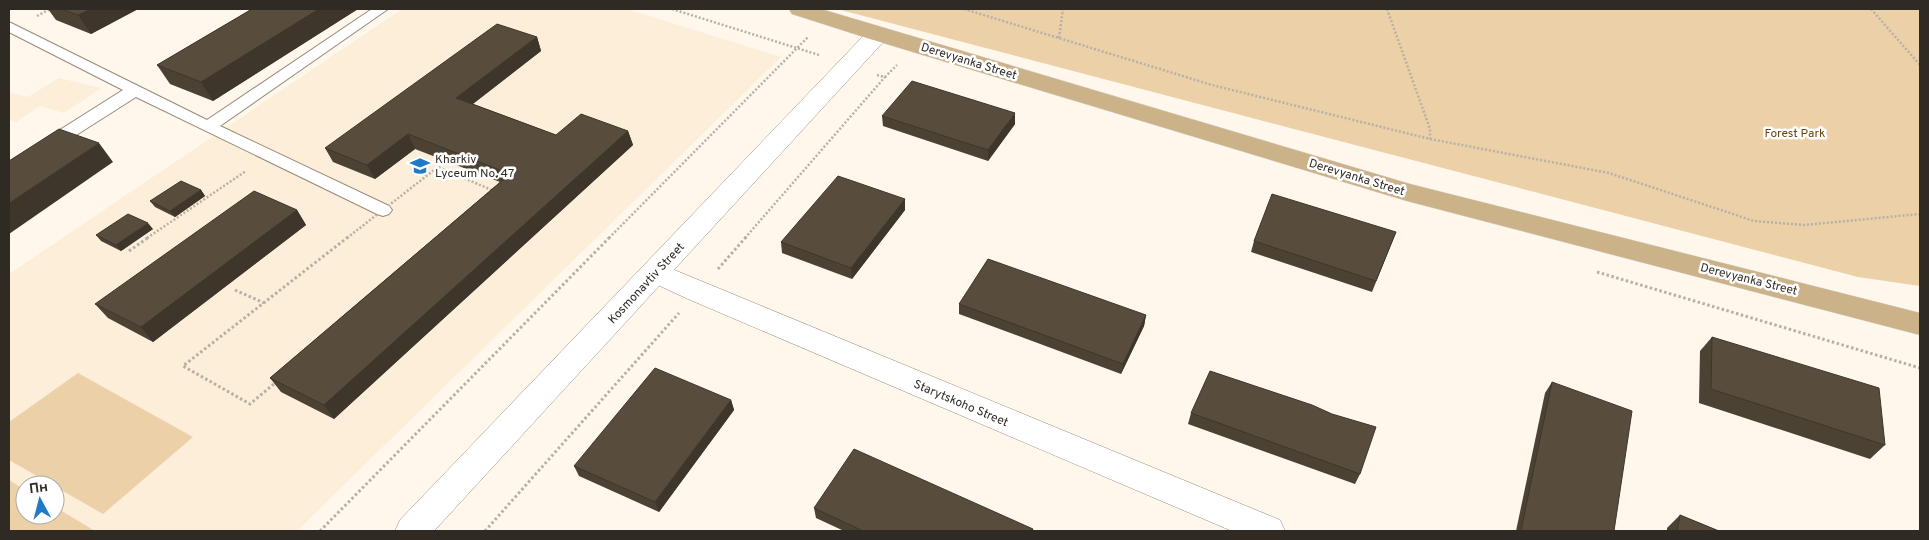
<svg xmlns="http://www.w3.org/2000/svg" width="1929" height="540" font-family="Overpass,sans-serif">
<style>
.built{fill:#fceed9;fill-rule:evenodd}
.green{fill:#ecd0a8}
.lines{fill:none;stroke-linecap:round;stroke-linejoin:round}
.service-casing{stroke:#978a79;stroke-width:2}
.minor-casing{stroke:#978a79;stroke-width:1}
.tertiary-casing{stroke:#978a79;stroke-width:1}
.primary-casing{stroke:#dad9d7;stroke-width:1}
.path-far1{stroke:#b7b0a5;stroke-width:2.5;stroke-dasharray:2 2;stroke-linecap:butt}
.path{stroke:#b7b0a5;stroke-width:3;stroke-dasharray:2.5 2.5;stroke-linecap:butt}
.service{fill:#fff;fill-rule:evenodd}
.minor{fill:#fff;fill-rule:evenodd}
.tertiary{fill:#fff;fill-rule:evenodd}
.primary{fill:#cbb289;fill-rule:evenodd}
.wall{fill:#4c4234}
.shaded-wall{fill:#3e362b}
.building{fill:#584d3d;stroke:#3e362b}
.labels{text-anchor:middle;stroke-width:5;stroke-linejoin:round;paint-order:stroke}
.street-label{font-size:12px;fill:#2f2a23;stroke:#fff}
.park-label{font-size:12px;fill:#624511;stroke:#fff}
.poi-label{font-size:12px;fill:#2f2a23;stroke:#fff;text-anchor:start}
</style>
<rect width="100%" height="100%" fill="#fff7eb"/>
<!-- built -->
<g class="built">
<path d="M402 9H627L781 57 297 531H9V274ZM25 485H55V515H25Z"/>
<path d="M59 78 101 88 64 113 40 106 16 122 9 119V92L28 97Z"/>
</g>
<!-- green -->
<g class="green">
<path d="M837 9H1920V286L1858 277Z"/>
<path d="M78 373 193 437 103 514 9 460V422Z"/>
<path d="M9 480 25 490V515H55V507L95 531H9Z"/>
</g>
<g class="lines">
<defs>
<path id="service" d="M372 9H388L220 126 389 206 392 210 389 214 383 216 377 214 136 97 15 174 9 176V162L123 90 9 32V22L207 120Z"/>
<path id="minor" d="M655 262 1280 520 1285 531H1232L688 299 645 279 641 272 645 265Z"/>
<path id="tertiary" d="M878 27 886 29 889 34 886 39 434 531H395L400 520 870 29Z"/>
<path id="primary" d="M789 9H821L1410 184 1920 313V335L1407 201 870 39 792 14Z"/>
</defs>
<!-- service casing -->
<use href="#service" class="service-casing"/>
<!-- minor casing -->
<use href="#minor" class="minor-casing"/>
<!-- tertiary casing -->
<use href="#tertiary" class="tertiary-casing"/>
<!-- primary casing -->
<use href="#primary" class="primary-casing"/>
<!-- path-far1 -->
<g class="path-far1">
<path d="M672 9 819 55"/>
<path d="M964 9 1212 85 1430 139 1609 173 1754 221 1804 225 1920 214"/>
<path d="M1387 9 1430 129V139"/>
<path d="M1871 9 1920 65"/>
<path d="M37 16 50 9"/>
<path d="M1059 38 1063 9"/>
<path d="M877 75 885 77 897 65"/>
<path d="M147 238 246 171"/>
<path d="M347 238 438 167 501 194 448 238"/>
<path d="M609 238 808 37"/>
<path d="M745 238 885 77"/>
</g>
<!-- path -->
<g class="path">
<path d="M348 237 183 366 250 404 449 237"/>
<path d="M129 251 149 237"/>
<path d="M718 269 746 237"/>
<path d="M1597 272 1920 368"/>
<path d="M235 290 264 303"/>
<path d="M320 531 610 237"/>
<path d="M485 531 679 313"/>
</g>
<!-- service -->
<use href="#service" class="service"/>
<!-- minor -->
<use href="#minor" class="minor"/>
<!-- tertiary -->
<use href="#tertiary" class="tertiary"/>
<!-- primary -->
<use href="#primary" class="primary"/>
</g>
<!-- wall -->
<g class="wall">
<path d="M48 9H138L91 34 56 20Z"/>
<path d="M252 9H358L213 101 170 84 157 65Z"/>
<path d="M537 37 541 51 473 104 556 135 628 131 633 145 334 419 281 392 270 378 500 182 415 149 375 179 333 162 325 148Z"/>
<path d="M882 116 1015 124 988 161 883 126Z"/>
<path d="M201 190 205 196 175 217 155 207 150 201Z"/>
<path d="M905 199V210L852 279 782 253 781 242Z"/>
<path d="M297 210 306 225 153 342 108 318 95 304Z"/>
<path d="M153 229 121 251 101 241 96 235Z"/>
<path d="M1396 232 1372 292 1251 252 1254 241Z"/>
<path d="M959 304 1146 315 1144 326 1121 374 959 314Z"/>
<path d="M1712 337 1885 445 1870 459 1699 403 1700 351Z"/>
<path d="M1552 382 1614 531H1516L1545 393Z"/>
<path d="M731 400 734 410 659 512 579 476 574 466Z"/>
<path d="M1191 413 1332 414 1360 474 1355 484 1188 424Z"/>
<path d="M814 508 1033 529V531H844L816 518Z"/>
<path d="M1680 515 1719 531H1667V528Z"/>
</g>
<!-- shaded-wall -->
<g class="shaded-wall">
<path d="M91 9H138L91 34 78 15Z"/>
<path d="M319 9H358L213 101 201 82Z"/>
<path d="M537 37 541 51 462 112 456 98Z"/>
<path d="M1015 113V124L988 161V150Z"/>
<path d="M628 131 633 145 334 419 324 405Z"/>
<path d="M408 134 415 149 375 179 367 165Z"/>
<path d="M99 143 113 162 9 234V203Z"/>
<path d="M201 190 205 196 175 217 170 211Z"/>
<path d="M905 199V210L852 279 851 268Z"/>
<path d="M297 210 306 225 153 342 141 327Z"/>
<path d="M148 223 153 229 121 251 116 245Z"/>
<path d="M1146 315 1144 326 1121 374 1123 364Z"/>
<path d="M731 400 734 410 659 512 655 502Z"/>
</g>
<!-- building -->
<g class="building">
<path d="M61 9H91L78 15Z"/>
<path d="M252 9H319L201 82 157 65Z"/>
<path d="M497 24 537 37 456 98 556 135 581 114 628 131 324 405 270 378 510 174 408 134 367 165 325 148Z"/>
<path d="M912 81 1015 113 988 150 882 116Z"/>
<path d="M59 129 99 143 9 203V161Z"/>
<path d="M838 176 905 199 851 268 781 242Z"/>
<path d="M181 181 201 190 170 211 150 201Z"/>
<path d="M254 191 297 210 141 327 95 304Z"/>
<path d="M1272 194 1396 232 1376 281 1254 241Z"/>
<path d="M128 214 148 223 116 245 96 235Z"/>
<path d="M988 259 1146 315 1123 364 959 304Z"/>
<path d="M1712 337 1879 388 1885 445 1711 389Z"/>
<path d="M655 368 731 400 655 502 574 466Z"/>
<path d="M1210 371 1312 405 1332 414 1376 427 1360 474 1191 413Z"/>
<path d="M1552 382 1632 411 1614 531H1524L1521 530Z"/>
<path d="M854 449 1033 529 1032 531H863L814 508Z"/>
<path d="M1680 515 1719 531H1677Z"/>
</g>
<!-- icons -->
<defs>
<symbol id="school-bare" viewBox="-9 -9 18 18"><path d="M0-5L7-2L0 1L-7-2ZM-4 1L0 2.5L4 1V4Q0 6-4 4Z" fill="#207ac7" stroke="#fff" stroke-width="2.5" paint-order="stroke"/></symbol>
</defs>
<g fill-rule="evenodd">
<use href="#school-bare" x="406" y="152" width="28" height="28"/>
</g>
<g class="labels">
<!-- street labels -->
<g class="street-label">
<text transform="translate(969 61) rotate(17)" y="4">Derevyanka Street</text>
<text transform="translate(1357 177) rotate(17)" y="4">Derevyanka Street</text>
<text transform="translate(1749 279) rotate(14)" y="4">Derevyanka Street</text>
<text transform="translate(646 283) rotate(-47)" y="4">Kosmonavtiv Street</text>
<text transform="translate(961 403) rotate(23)" y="4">Starytskoho Street</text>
</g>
<!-- park labels -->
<g class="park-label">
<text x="1795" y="137">Forest Park</text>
</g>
<!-- poi labels -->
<g class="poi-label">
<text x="435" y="163">Kharkiv<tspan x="435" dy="14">Lyceum No. 47</tspan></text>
</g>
</g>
<!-- border -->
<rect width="1929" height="540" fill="none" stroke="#2f2a23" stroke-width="20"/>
<!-- north arrow -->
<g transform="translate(40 500) rotate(353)"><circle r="24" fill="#ffffff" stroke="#acaaa7"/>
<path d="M0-4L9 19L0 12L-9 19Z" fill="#207ac7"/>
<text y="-8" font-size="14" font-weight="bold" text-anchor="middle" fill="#2f2a23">Пн</text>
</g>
</svg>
